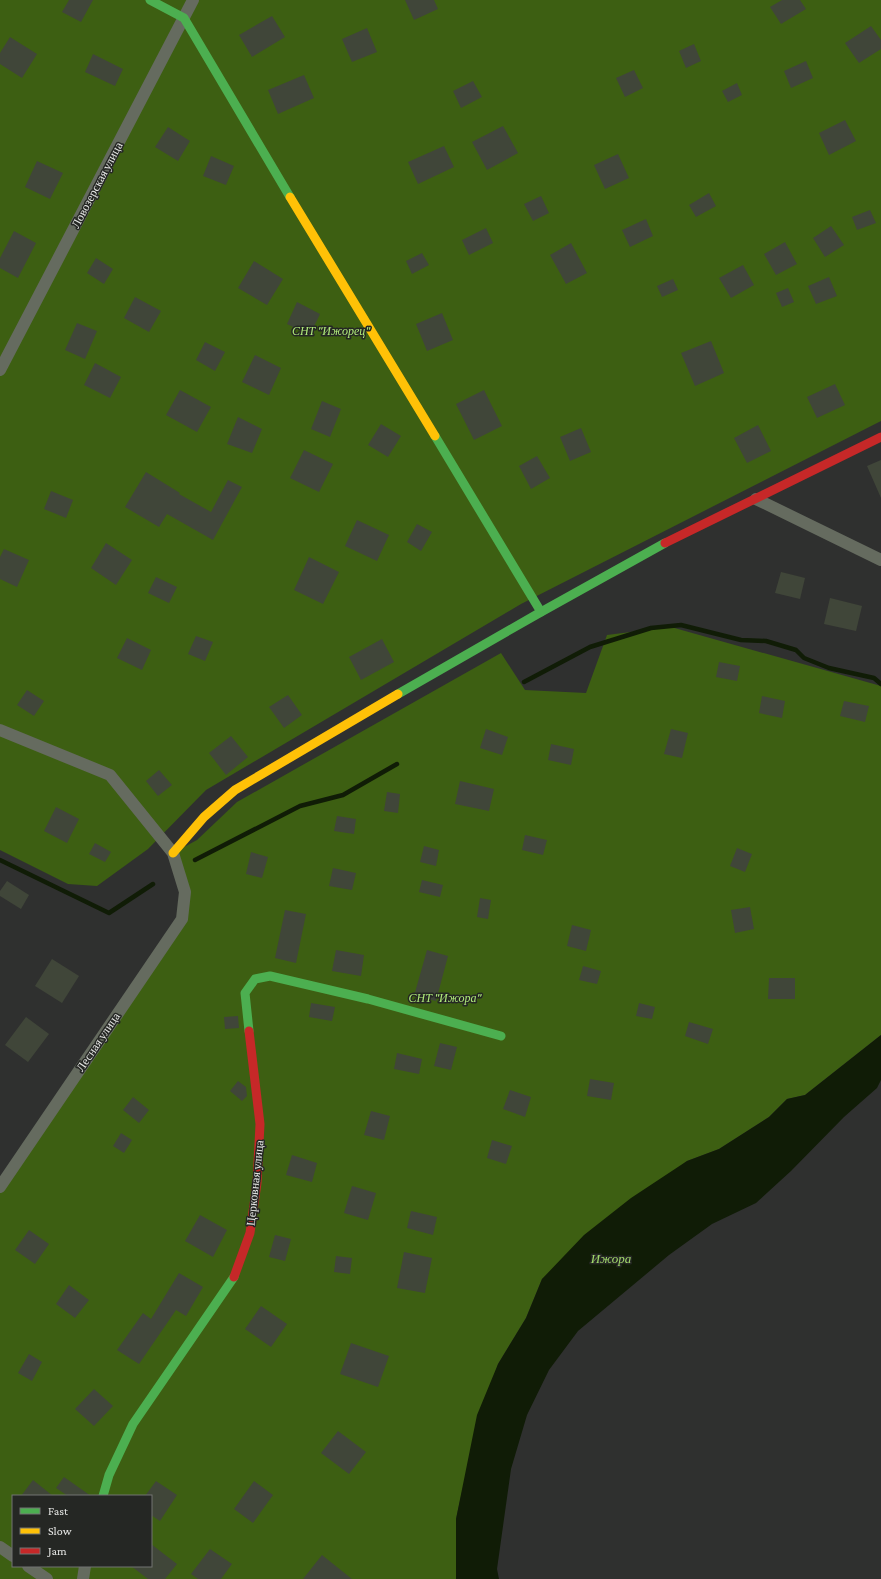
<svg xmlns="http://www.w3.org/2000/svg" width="881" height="1579" font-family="'Crimson Pro',serif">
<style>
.green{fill:#3d5f12;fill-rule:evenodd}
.water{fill:#101c06}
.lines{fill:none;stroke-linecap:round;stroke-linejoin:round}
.stream{stroke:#101c06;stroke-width:4.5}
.building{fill:#404639}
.street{stroke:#656b5f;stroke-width:12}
.fast{stroke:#4caf50;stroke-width:9}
.slow{stroke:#ffc107;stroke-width:9}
.jam{stroke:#c62828;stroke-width:9}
.labels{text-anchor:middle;stroke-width:3;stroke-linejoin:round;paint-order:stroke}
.street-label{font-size:12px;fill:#e7e8e6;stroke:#252724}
.park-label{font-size:12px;font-style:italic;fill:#afe97a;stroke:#252724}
.water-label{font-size:13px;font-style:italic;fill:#a0d96a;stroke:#252724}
</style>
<rect width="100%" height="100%" fill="#2f302f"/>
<!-- green -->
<g class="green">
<path d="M0 0H881V421L521 604 206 790 148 849 97 886 68 884 0 850Z"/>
<path d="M671 627 881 686V1035L805 1095 787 1099 769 1117 719 1149 687 1161 542 1279 526 1318 498 1364 466 1474 456 1519V1579H0V1187L182 919 185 892 173 853 197 840 237 802 501 653 525 690 586 693 607 635ZM13 1496H151V1566H13Z"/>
</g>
<!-- water -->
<path class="water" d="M881 1035V1080L877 1088 844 1117 791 1171 756 1203 712 1224 669 1255 578 1331 549 1370 527 1415 511 1469 497 1569 499 1579H456V1519L477 1415 498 1364 526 1318 542 1279 584 1235 631 1198 687 1161 719 1149 769 1117 787 1099 805 1095Z"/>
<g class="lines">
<!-- stream -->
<g class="stream">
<path d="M524 682 590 647 651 628 681 625 741 640 766 641 796 650 804 658 829 668 874 678 881 684"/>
<path d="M0 860 109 913 153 884"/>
<path d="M195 860 300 806 343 795 397 764"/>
</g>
</g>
<!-- building -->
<g class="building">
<path d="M69 0H93L81 22 62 12Z"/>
<path d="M405 0H434L438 9 414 20Z"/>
<path d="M782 0H800L806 9 781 24 770 7Z"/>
<path d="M272 16 285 37 252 57 239 35Z"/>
<path d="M871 26 881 40V49L859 63 845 43Z"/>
<path d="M367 28 377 52 352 62 342 39Z"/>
<path d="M10 37 37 54 22 78 0 64V53Z"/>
<path d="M694 44 701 61 686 68 679 51Z"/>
<path d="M93 54 123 69 115 86 85 72Z"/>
<path d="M806 61 813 78 791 88 784 71Z"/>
<path d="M634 70 643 88 625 97 616 78Z"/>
<path d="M304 75 314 98 278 114 268 90Z"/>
<path d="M473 81 482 97 461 108 453 91Z"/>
<path d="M737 83 742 95 728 102 722 91Z"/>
<path d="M845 120 856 141 829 155 819 133Z"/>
<path d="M503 126 518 153 487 170 472 142Z"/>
<path d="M168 127 190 141 178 161 155 147Z"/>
<path d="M444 146 454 167 418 184 408 162Z"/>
<path d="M618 154 629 178 605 189 594 165Z"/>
<path d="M211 156 234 166 226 185 203 176Z"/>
<path d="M37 161 63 173 50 199 25 187Z"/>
<path d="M709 193 716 206 696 217 689 205Z"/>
<path d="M541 196 549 213 533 221 524 204Z"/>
<path d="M870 210 876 223 857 230 852 217Z"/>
<path d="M646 219 653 236 630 247 622 230Z"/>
<path d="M831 226 844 245 825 257 813 238Z"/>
<path d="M486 228 493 243 469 255 462 240Z"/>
<path d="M14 231 36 243 18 278 0 268V258Z"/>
<path d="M785 242 797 264 776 275 764 254Z"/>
<path d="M571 243 587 273 566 284 550 255Z"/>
<path d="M422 253 429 265 412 274 406 261Z"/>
<path d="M96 258 113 269 104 284 87 273Z"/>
<path d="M254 261 283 279 267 305 238 288Z"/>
<path d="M743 265 754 285 731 298 719 278Z"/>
<path d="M829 277 837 296 816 304 808 286Z"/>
<path d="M673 279 678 290 662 297 657 286Z"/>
<path d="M788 288 794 302 782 307 776 293Z"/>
<path d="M135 297 161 311 149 332 124 318Z"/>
<path d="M297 302 320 314 310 335 287 324Z"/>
<path d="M442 313 453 340 427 351 416 324Z"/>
<path d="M77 323 97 331 85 359 65 350Z"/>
<path d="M711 341 724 373 695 386 681 353Z"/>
<path d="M205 342 225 352 215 371 196 360Z"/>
<path d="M255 355 281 368 269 395 242 382Z"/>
<path d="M95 363 121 377 110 398 84 385Z"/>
<path d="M835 384 845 405 817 418 807 397Z"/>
<path d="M180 390 211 407 197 432 166 415Z"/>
<path d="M484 390 502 426 474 440 456 404Z"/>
<path d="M322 401 341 409 330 437 311 429Z"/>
<path d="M238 417 262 429 252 453 227 444Z"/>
<path d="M381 424 401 436 388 457 368 445Z"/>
<path d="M758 425 771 451 747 463 734 438Z"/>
<path d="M581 428 591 452 570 461 560 437Z"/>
<path d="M304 450 333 464 319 492 290 478Z"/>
<path d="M537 456 550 478 531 489 519 466Z"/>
<path d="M881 460V498L867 466Z"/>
<path d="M146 472 180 493 179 494 211 512 228 480 242 487 213 540 167 514 159 527 125 507Z"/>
<path d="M51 491 73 500 66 518 44 509Z"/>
<path d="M357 520 389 535 377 561 345 546Z"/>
<path d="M417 524 432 532 421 551 407 542Z"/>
<path d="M106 543 132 560 116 585 91 568Z"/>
<path d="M4 549 29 560 17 587 0 579V557Z"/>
<path d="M309 557 339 572 323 604 294 590Z"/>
<path d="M781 572 805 578 800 599 775 593Z"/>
<path d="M156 577 177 587 169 603 148 593Z"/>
<path d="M830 598 862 606 856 631 824 624Z"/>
<path d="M196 636 213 642 205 661 188 654Z"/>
<path d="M127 638 151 650 142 670 117 658Z"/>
<path d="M382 639 394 662 361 680 349 657Z"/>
<path d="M719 662 740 666 737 681 716 677Z"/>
<path d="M27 690 44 701 34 716 17 705Z"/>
<path d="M288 695 302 715 284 728 269 707Z"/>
<path d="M762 696 785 701 782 718 759 713Z"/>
<path d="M844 701 869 706 865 722 840 716Z"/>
<path d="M486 729 508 737 502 755 480 748Z"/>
<path d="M671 729 688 733 682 758 664 754Z"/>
<path d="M231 736 248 757 226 775 209 753Z"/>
<path d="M551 744 574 749 571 765 548 760Z"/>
<path d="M159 770 172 785 158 796 146 781Z"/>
<path d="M460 781 494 789 489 811 455 804Z"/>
<path d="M387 792 400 794 398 813 384 811Z"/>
<path d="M56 807 79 819 67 843 44 831Z"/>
<path d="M337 816 356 819 354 834 334 831Z"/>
<path d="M525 835 547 840 543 855 522 850Z"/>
<path d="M95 843 111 852 105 862 89 854Z"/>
<path d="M424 846 439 850 436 866 420 862Z"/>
<path d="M737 848 752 854 745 872 730 866Z"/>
<path d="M251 852 268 857 262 878 246 874Z"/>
<path d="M333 868 356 873 352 890 329 886Z"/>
<path d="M422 880 443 885 440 897 419 892Z"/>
<path d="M7 881 29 895 21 909 0 896V891Z"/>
<path d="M480 898 491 900 488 919 477 917Z"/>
<path d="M750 907 754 929 735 933 731 910Z"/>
<path d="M285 910 306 914 296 963 275 958Z"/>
<path d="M572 925 591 930 586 951 567 946Z"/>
<path d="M336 950 364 955 361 976 332 971Z"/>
<path d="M427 950 448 956 436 1001 414 996Z"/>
<path d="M52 959 79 976 62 1003 35 986Z"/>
<path d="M583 966 601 971 597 984 579 980Z"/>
<path d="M769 978H795V999H768Z"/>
<path d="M311 1003 335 1007 332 1021 309 1017Z"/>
<path d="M639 1003 655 1007 652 1019 636 1016Z"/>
<path d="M238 1016 239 1028 225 1029 224 1017Z"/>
<path d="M26 1017 49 1034 28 1062 5 1045Z"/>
<path d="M689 1022 713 1029 708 1044 685 1036Z"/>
<path d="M440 1043 457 1047 451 1070 434 1066Z"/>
<path d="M397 1053 422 1059 419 1074 394 1069Z"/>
<path d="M590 1079 614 1083 611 1100 587 1096Z"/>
<path d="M238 1081 246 1087 247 1096 242 1101 230 1091Z"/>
<path d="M510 1090 531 1097 525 1117 503 1109Z"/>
<path d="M133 1097 149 1110 139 1123 123 1110Z"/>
<path d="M371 1111 390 1116 384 1140 364 1135Z"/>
<path d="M121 1133 132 1140 124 1153 113 1146Z"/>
<path d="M492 1140 512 1146 506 1164 487 1158Z"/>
<path d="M292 1155 317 1163 312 1182 286 1175Z"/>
<path d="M352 1186 376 1193 368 1220 344 1213Z"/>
<path d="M411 1211 437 1217 433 1235 407 1228Z"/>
<path d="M200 1215 227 1230 213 1257 185 1241Z"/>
<path d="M29 1230 49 1244 35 1264 15 1250Z"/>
<path d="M275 1235 291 1239 285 1261 269 1257Z"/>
<path d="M404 1252 432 1258 425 1293 397 1288Z"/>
<path d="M336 1256 352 1258 350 1274 334 1272Z"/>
<path d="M179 1273 203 1287 186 1316 176 1310 139 1364 117 1350 143 1313 151 1319Z"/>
<path d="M69 1285 89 1300 75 1318 56 1304Z"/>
<path d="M261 1306 287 1324 271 1347 245 1329Z"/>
<path d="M351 1343 389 1356 378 1387 340 1374Z"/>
<path d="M29 1354 42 1362 32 1381 18 1373Z"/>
<path d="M94 1389 113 1406 94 1426 75 1409Z"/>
<path d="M338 1431 366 1452 349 1474 321 1453Z"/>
<path d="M64 1477 91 1496H68L56 1488Z"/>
<path d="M33 1480 53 1496H21Z"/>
<path d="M156 1481 177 1495 160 1521 151 1515V1496H145Z"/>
<path d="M254 1481 273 1495 253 1523 234 1509Z"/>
<path d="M151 1544 177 1564 165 1579H148L131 1566H151Z"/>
<path d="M210 1549 232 1564 221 1579H198L191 1574Z"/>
<path d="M322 1555 352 1579H303Z"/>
</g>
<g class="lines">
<!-- street -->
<g class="street">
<path d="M0 370 193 0"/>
<path d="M756 499 881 560"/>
<path d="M0 730 110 775 173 853 185 892 182 919 0 1187"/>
<path d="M0 1547 13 1556"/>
<path d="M28 1566 47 1579"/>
<path d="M83 1579 85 1566"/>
</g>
<!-- fast -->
<g class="fast">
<path d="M150 0 184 18 290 197"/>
<path d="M435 436 541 612"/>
<path d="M398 694 541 612 665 543"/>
<path d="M249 1031 245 993 255 979 270 976 368 999 501 1036"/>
<path d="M103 1496 109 1475 133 1424 234 1277"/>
</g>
<!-- slow -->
<g class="slow">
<path d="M290 197 435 436"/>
<path d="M173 853 204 817 235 790 398 694"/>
</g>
<!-- jam -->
<g class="jam">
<path d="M665 543 881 437"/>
<path d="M234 1277 250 1233 257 1183 260 1124 249 1031"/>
</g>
</g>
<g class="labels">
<!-- street labels -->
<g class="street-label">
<text transform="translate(97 185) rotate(-62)" y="4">Ловозерская улица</text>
<text transform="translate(98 1042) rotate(-56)" y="4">Лесная улица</text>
<text transform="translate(255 1183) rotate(-84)" y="4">Церковная улица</text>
</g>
<!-- park labels -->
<g class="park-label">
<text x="331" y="335">СНТ "Ижорец"</text>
<text x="445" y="1002">СНТ "Ижора"</text>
</g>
<!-- water labels -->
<g class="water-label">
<text x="611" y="1263">Ижора</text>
</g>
</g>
<!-- legend -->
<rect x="12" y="1495" width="140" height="72" fill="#252724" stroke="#737472"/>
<rect x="20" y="1508" width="20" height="6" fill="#4caf50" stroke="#737472"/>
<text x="48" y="1515" font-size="12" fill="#e7e8e6">Fast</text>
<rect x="20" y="1528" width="20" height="6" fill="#ffc107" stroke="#737472"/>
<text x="48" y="1535" font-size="12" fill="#e7e8e6">Slow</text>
<rect x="20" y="1548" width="20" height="6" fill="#c62828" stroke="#737472"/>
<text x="48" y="1555" font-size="12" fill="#e7e8e6">Jam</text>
</svg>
